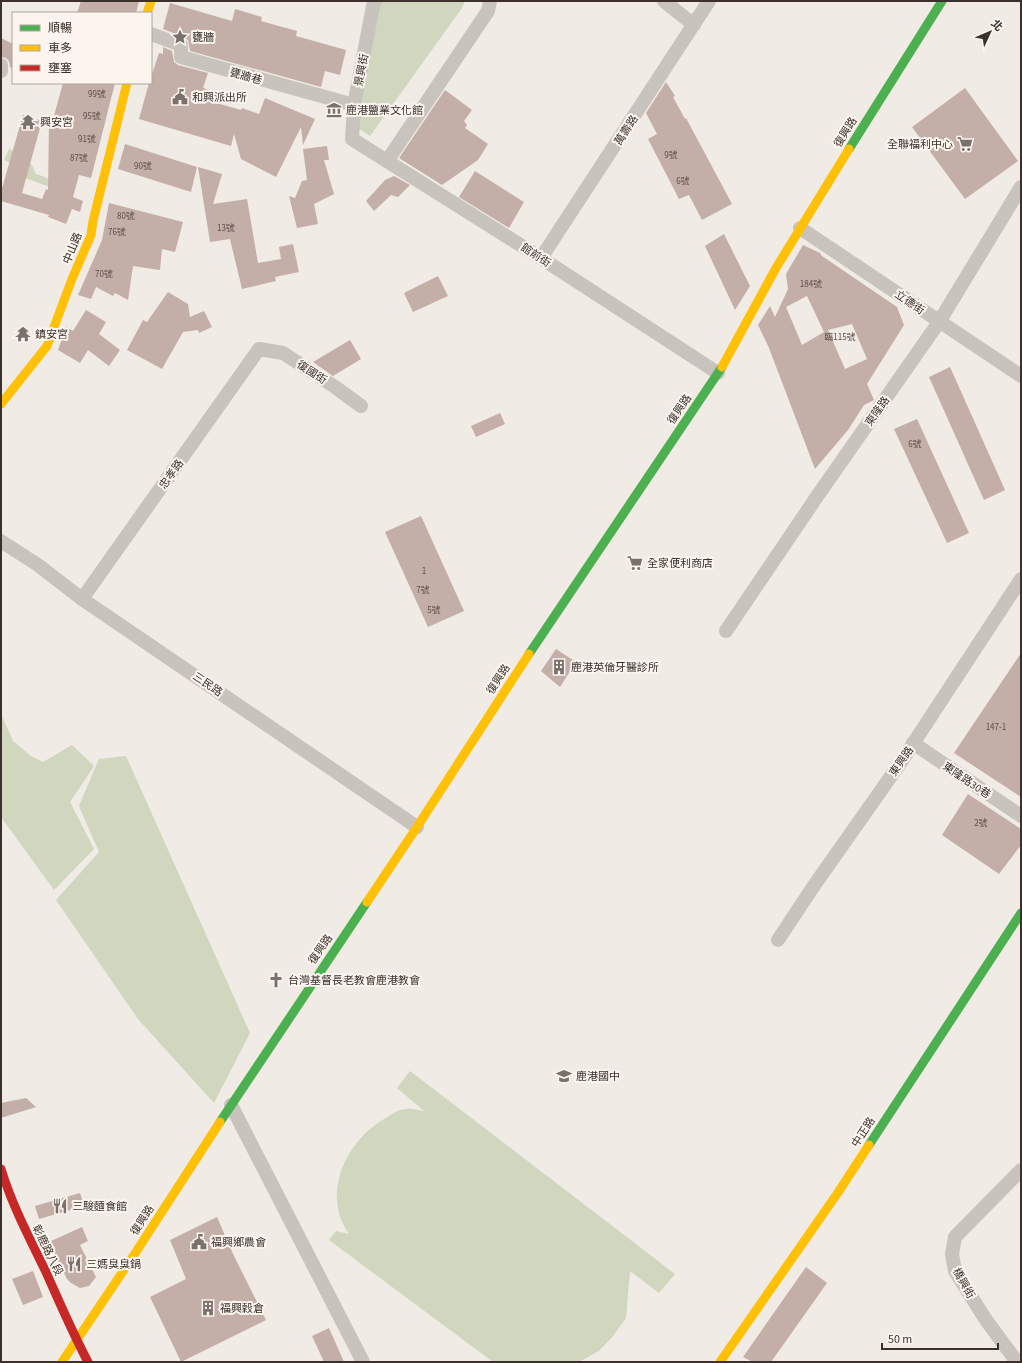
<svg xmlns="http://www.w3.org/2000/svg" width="1022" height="1363" font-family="'Source Sans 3','Noto Sans TC',sans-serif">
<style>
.green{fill:#d1d6bf}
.building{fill:#c3afa7;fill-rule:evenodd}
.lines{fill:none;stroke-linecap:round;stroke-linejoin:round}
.street{stroke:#c9c3be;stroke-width:14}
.fast{stroke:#4caf50;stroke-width:9}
.slow{stroke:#ffc107;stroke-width:9}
.jam{stroke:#c62828;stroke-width:9}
.labels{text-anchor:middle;stroke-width:4;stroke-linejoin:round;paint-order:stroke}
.number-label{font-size:9px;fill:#5d504a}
.poi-label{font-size:11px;fill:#3b302b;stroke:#fbf5ee;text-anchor:start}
.street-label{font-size:11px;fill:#3b302b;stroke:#fbf5ee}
</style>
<rect width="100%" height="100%" fill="#f0ebe5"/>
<!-- green -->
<g class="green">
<path d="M380 1H465L462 8 370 136 356 127Z"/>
<path d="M9 149 30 156 28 161 32 165 36 174 45 177 52 182 50 187 16 175 17 166 4 160Z"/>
<path d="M1 714 13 741 31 756 43 762 72 745 94 766 70 802 94 849 54 890 1 817Z"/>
<path d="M126 756 250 1033 214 1103 138 1019 56 900 99 852 79 806 99 759Z"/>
<path d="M410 1071 675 1274 659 1293 630 1271 626 1318 613 1336 599 1351 579 1362H493L329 1240 336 1231 349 1234C321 1195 345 1142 384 1119 390 1115 399 1109 406 1109 412 1108 419 1111 424 1111L397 1088Z"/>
</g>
<!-- building -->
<g class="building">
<path d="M81 1H139L136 13H77Z"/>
<path d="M170 3 232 21 235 9 262 17 261 21 297 31 296 36 346 50 340 75 325 71 321 87 190 51 188 40 184 37 163 29Z"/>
<path d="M1 38 13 44V68L10 67 9 61 6 58 1 57Z"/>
<path d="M163 47 172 51 174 62 178 65 208 73 203 88 216 92 213 102 241 110 242 108 259 114 265 98 315 119 303 145 301 127 276 177 241 159 234 134 231 146 139 119 149 83H151V77L159 53 163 54Z"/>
<path d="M666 82 675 96 673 97 685 119 686 118 732 204 702 220 689 195 679 199 648 139 657 134 646 113Z"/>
<path d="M63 83H115L91 178 79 175 73 197 83 201 80 212 72 209 66 224 48 217 49 215 1 201V192L23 115 42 121 22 193 42 199 46 189 48 190 49 123H52Z"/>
<path d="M965 88 1018 161 965 199 912 127Z"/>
<path d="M445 90 472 110 464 121 467 125 465 128 488 144 478 160 442 185 399 158Z"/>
<path d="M125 144 197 167 191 192 118 169Z"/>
<path d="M327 146 329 160H324L334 194 314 204 318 224 297 228 289 196 295 198 302 181 307 180 303 149Z"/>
<path d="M198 167 222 174 213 204 247 199 258 263 281 259 279 247 293 244 299 272 275 277 276 281 242 289 230 239 210 242Z"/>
<path d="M475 171 524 202 509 228 459 197Z"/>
<path d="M394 176 410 185 398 197 391 195 374 211 366 201 385 180Z"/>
<path d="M109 203 183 222 175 252 162 249 160 270 133 266 128 300 115 293 113 296 96 287 91 299 78 295 102 240Z"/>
<path d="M724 234 750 286 735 310 705 246Z"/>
<path d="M803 245 820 253 822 256 897 307 904 325 867 384 874 400 864 405 848 430 815 469 769 348 758 325 770 306 775 317 788 289 786 274ZM807 296 824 332 802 345 786 307ZM852 324 867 359 845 369 828 330Z"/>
<path d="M438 276 448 296 413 312 404 293Z"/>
<path d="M168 292 188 304 190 317 204 311 212 327 199 333 198 330 183 332 162 369 127 350 143 320 147 322Z"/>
<path d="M86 310 106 322 99 334 120 350 109 366 88 350 80 363 58 350 66 327 73 331Z"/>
<path d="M350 340 361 359 333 376 313 362Z"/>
<path d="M950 367 1005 490 984 500 929 377Z"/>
<path d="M500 413 505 424 476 437 471 426Z"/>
<path d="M917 419 969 533 947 543 894 429Z"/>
<path d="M421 516 464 611 428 627 385 532Z"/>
<path d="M556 649 576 662 560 687 541 671Z"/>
<path d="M1021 653V797L954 753Z"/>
<path d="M968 794 1021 829V845L999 874 942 835Z"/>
<path d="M26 1098 36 1107 1 1118V1103Z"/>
<path d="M80 1193 84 1206 39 1219 35 1206Z"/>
<path d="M217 1217 234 1256 266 1320 181 1362 150 1297 186 1279 170 1240Z"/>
<path d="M82 1227 88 1241 80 1245 96 1277 89 1286 80 1288 71 1283 67 1279 49 1242Z"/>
<path d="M806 1267 827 1283 771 1362H753L743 1357Z"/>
<path d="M33 1271 43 1297 23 1305 12 1279Z"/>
<path d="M329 1328 344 1362H324L312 1336Z"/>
</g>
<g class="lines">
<!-- street -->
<g class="street">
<path d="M375 1 373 6 354 105 352 139 541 258 718 373"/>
<path d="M664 1 694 25"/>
<path d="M151 34 181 45V57L354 105"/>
<path d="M1 65V71"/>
<path d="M387 161 488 11 490 1"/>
<path d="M800 228 1021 376"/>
<path d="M541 258 709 1"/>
<path d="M1 541 38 565 82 599 417 827"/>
<path d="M82 599 259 349 283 353 335 387 361 406"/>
<path d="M726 631 818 495 939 322 1021 187"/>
<path d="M913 743 1021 816"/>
<path d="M778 940 813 887 901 762 1021 579"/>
<path d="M231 1105 363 1362"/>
<path d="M1017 1362 986 1320 955 1271 952 1254 955 1237 1021 1170"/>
</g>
<!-- fast -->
<g class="fast">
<path d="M849 149 942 1"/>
<path d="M529 654 722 367"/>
<path d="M220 1122 367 902"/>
<path d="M869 1145 1021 913"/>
</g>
<!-- slow -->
<g class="slow">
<path d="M147 13 151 1"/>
<path d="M722 367 776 268 849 149"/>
<path d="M1 404 47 346 72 279 91 235 93 221 127 83"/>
<path d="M367 902 417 827 529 654"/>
<path d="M62 1362 134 1255 220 1122"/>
<path d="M720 1362 837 1194 869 1145"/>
</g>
<!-- jam -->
<path class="jam" d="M1 1169C12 1205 29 1237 45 1270 59 1301 72 1332 88 1362"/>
</g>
<!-- icons -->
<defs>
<symbol id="sight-bare" viewBox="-9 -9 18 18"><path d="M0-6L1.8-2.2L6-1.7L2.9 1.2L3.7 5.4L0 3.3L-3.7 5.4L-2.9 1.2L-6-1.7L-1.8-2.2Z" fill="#7a716c" stroke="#fbf5ee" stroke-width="2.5" paint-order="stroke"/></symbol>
<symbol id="civic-bare" viewBox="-9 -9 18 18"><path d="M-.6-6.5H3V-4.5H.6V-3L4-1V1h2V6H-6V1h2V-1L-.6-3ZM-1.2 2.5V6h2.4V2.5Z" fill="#7a716c" stroke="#fbf5ee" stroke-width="2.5" paint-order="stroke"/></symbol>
<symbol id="museum-bare" viewBox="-9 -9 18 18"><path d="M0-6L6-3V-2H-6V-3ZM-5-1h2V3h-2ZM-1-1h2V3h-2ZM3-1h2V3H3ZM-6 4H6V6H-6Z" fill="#7a716c" stroke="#fbf5ee" stroke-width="2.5" paint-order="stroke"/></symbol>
<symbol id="temple-bare" viewBox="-9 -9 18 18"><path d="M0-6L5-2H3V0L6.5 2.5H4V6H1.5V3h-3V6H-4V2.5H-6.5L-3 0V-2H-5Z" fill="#7a716c" stroke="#fbf5ee" stroke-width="2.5" paint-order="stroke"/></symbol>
<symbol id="supermarket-bare" viewBox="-9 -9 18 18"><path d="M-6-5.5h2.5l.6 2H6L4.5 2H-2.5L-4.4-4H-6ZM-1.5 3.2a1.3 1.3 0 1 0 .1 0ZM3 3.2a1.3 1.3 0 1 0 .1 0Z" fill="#7a716c" stroke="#fbf5ee" stroke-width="2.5" paint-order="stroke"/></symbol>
<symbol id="building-bare" viewBox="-9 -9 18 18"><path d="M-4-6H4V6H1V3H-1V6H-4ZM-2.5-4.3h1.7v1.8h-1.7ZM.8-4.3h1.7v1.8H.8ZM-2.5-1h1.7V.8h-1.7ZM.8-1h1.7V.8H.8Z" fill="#7a716c" stroke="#fbf5ee" stroke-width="2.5" paint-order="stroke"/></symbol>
<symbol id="church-bare" viewBox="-9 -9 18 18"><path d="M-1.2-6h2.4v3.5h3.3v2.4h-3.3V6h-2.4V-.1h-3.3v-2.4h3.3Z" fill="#7a716c" stroke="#fbf5ee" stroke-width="2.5" paint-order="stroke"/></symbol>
<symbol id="school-bare" viewBox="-9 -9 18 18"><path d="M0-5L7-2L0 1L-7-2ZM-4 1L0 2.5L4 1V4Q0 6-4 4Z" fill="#7a716c" stroke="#fbf5ee" stroke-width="2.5" paint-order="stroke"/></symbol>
<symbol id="restaurant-bare" viewBox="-9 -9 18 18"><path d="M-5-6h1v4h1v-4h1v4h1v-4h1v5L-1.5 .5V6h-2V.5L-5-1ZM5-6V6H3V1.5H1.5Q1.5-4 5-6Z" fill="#7a716c" stroke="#fbf5ee" stroke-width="2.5" paint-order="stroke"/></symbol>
</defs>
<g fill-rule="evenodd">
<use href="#sight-bare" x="169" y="26" width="22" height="22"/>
<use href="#civic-bare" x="169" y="86" width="22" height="22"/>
<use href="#museum-bare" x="323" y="99" width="22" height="22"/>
<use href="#temple-bare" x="17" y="111" width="22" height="22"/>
<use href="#supermarket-bare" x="954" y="133" width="22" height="22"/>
<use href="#temple-bare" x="12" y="323" width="22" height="22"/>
<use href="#supermarket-bare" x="624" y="552" width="22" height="22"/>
<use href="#building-bare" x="548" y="656" width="22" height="22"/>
<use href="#church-bare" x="265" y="969" width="22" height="22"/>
<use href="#school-bare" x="553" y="1065" width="22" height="22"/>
<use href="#restaurant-bare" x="49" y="1195" width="22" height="22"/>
<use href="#civic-bare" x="188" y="1231" width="22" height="22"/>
<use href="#restaurant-bare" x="63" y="1253" width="22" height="22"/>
<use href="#building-bare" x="197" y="1297" width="22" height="22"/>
</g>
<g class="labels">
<!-- number labels -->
<g class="number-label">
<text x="97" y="97">99號</text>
<text x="92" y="119">95號</text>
<text x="87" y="142">91號</text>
<text x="671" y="158">9號</text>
<text x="79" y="161">87號</text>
<text x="143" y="169">90號</text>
<text x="683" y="184">6號</text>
<text x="126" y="219">80號</text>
<text x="226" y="231">13號</text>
<text x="117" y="235">76號</text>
<text x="104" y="277">70號</text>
<text x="811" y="287">184號</text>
<text x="840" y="340">臨115號</text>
<text x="915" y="447">6號</text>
<text x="424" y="574">1</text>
<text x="423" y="593">7號</text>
<text x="434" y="613">5號</text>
<text x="996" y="730">147-1</text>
<text x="981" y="826">2號</text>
</g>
<!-- poi labels -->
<g class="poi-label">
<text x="192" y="41">甕牆</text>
<text x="192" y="101">和興派出所</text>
<text x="346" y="114">鹿港鹽業文化館</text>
<text x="40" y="126">興安宮</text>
<text x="953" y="148" text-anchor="end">全聯福利中心</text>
<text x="35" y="338">鎮安宮</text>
<text x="647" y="567">全家便利商店</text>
<text x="571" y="671">鹿港英倫牙醫診所</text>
<text x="288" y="984">台灣基督長老教會鹿港教會</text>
<text x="576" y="1080">鹿港國中</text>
<text x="72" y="1210">三駿麵食館</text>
<text x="211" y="1246">福興鄉農會</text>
<text x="86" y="1268">三媽臭臭鍋</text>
<text x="220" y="1312">福興穀倉</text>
</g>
<!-- street labels -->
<g class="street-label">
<text transform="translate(361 70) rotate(-79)" y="4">景興街</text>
<text transform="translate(246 76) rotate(16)" y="4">甕牆巷</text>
<text transform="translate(626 130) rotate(-57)" y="4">萬壽路</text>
<text transform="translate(845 132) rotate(-58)" y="4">復興路</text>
<text transform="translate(72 248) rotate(-68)" y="4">中山路</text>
<text transform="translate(536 255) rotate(33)" y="4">館前街</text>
<text transform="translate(910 302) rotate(34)" y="4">立德街</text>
<text transform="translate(312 372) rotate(33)" y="4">復國街</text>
<text transform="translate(679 409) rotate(-56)" y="4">復興路</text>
<text transform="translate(877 411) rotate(-55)" y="4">東隆路</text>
<text transform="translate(171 474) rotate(-55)" y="4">忠孝路</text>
<text transform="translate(498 679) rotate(-57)" y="4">復興路</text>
<text transform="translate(208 684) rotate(34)" y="4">三民路</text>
<text transform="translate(901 761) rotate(-56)" y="4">東興路</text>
<text transform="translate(967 780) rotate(34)" y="4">東隆路30巷</text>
<text transform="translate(320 949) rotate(-56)" y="4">復興路</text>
<text transform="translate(863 1132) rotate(-57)" y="4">中正路</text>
<text transform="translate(142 1220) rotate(-57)" y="4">復興路</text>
<text transform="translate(48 1250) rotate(64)" y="4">彰鹿路八段</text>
<text transform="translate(964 1283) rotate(61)" y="4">橋興街</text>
</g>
</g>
<!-- border -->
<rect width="1022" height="1363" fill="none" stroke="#3b302b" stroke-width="4"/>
<!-- legend -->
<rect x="12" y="12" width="140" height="72" fill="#fbf5ee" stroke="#aea6a0"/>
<rect x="20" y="25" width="20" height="6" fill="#4caf50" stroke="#aea6a0"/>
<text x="48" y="32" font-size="12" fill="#3b302b">順暢</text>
<rect x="20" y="45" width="20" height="6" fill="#ffc107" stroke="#aea6a0"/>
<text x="48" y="52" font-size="12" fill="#3b302b">車多</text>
<rect x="20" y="65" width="20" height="6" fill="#c62828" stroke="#aea6a0"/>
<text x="48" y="72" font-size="12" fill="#3b302b">壅塞</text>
<!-- north arrow -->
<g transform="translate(990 32) rotate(46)" stroke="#fbf5ee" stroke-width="3" paint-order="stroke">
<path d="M0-3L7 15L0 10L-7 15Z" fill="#3b302b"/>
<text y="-6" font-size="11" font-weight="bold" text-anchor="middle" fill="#3b302b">北</text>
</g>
<!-- scale -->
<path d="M882 1343v6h116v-6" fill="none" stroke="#3b302b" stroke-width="2"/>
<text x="888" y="1343" font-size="12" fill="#3b302b" stroke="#fbf5ee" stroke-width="3" paint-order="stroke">50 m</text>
</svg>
